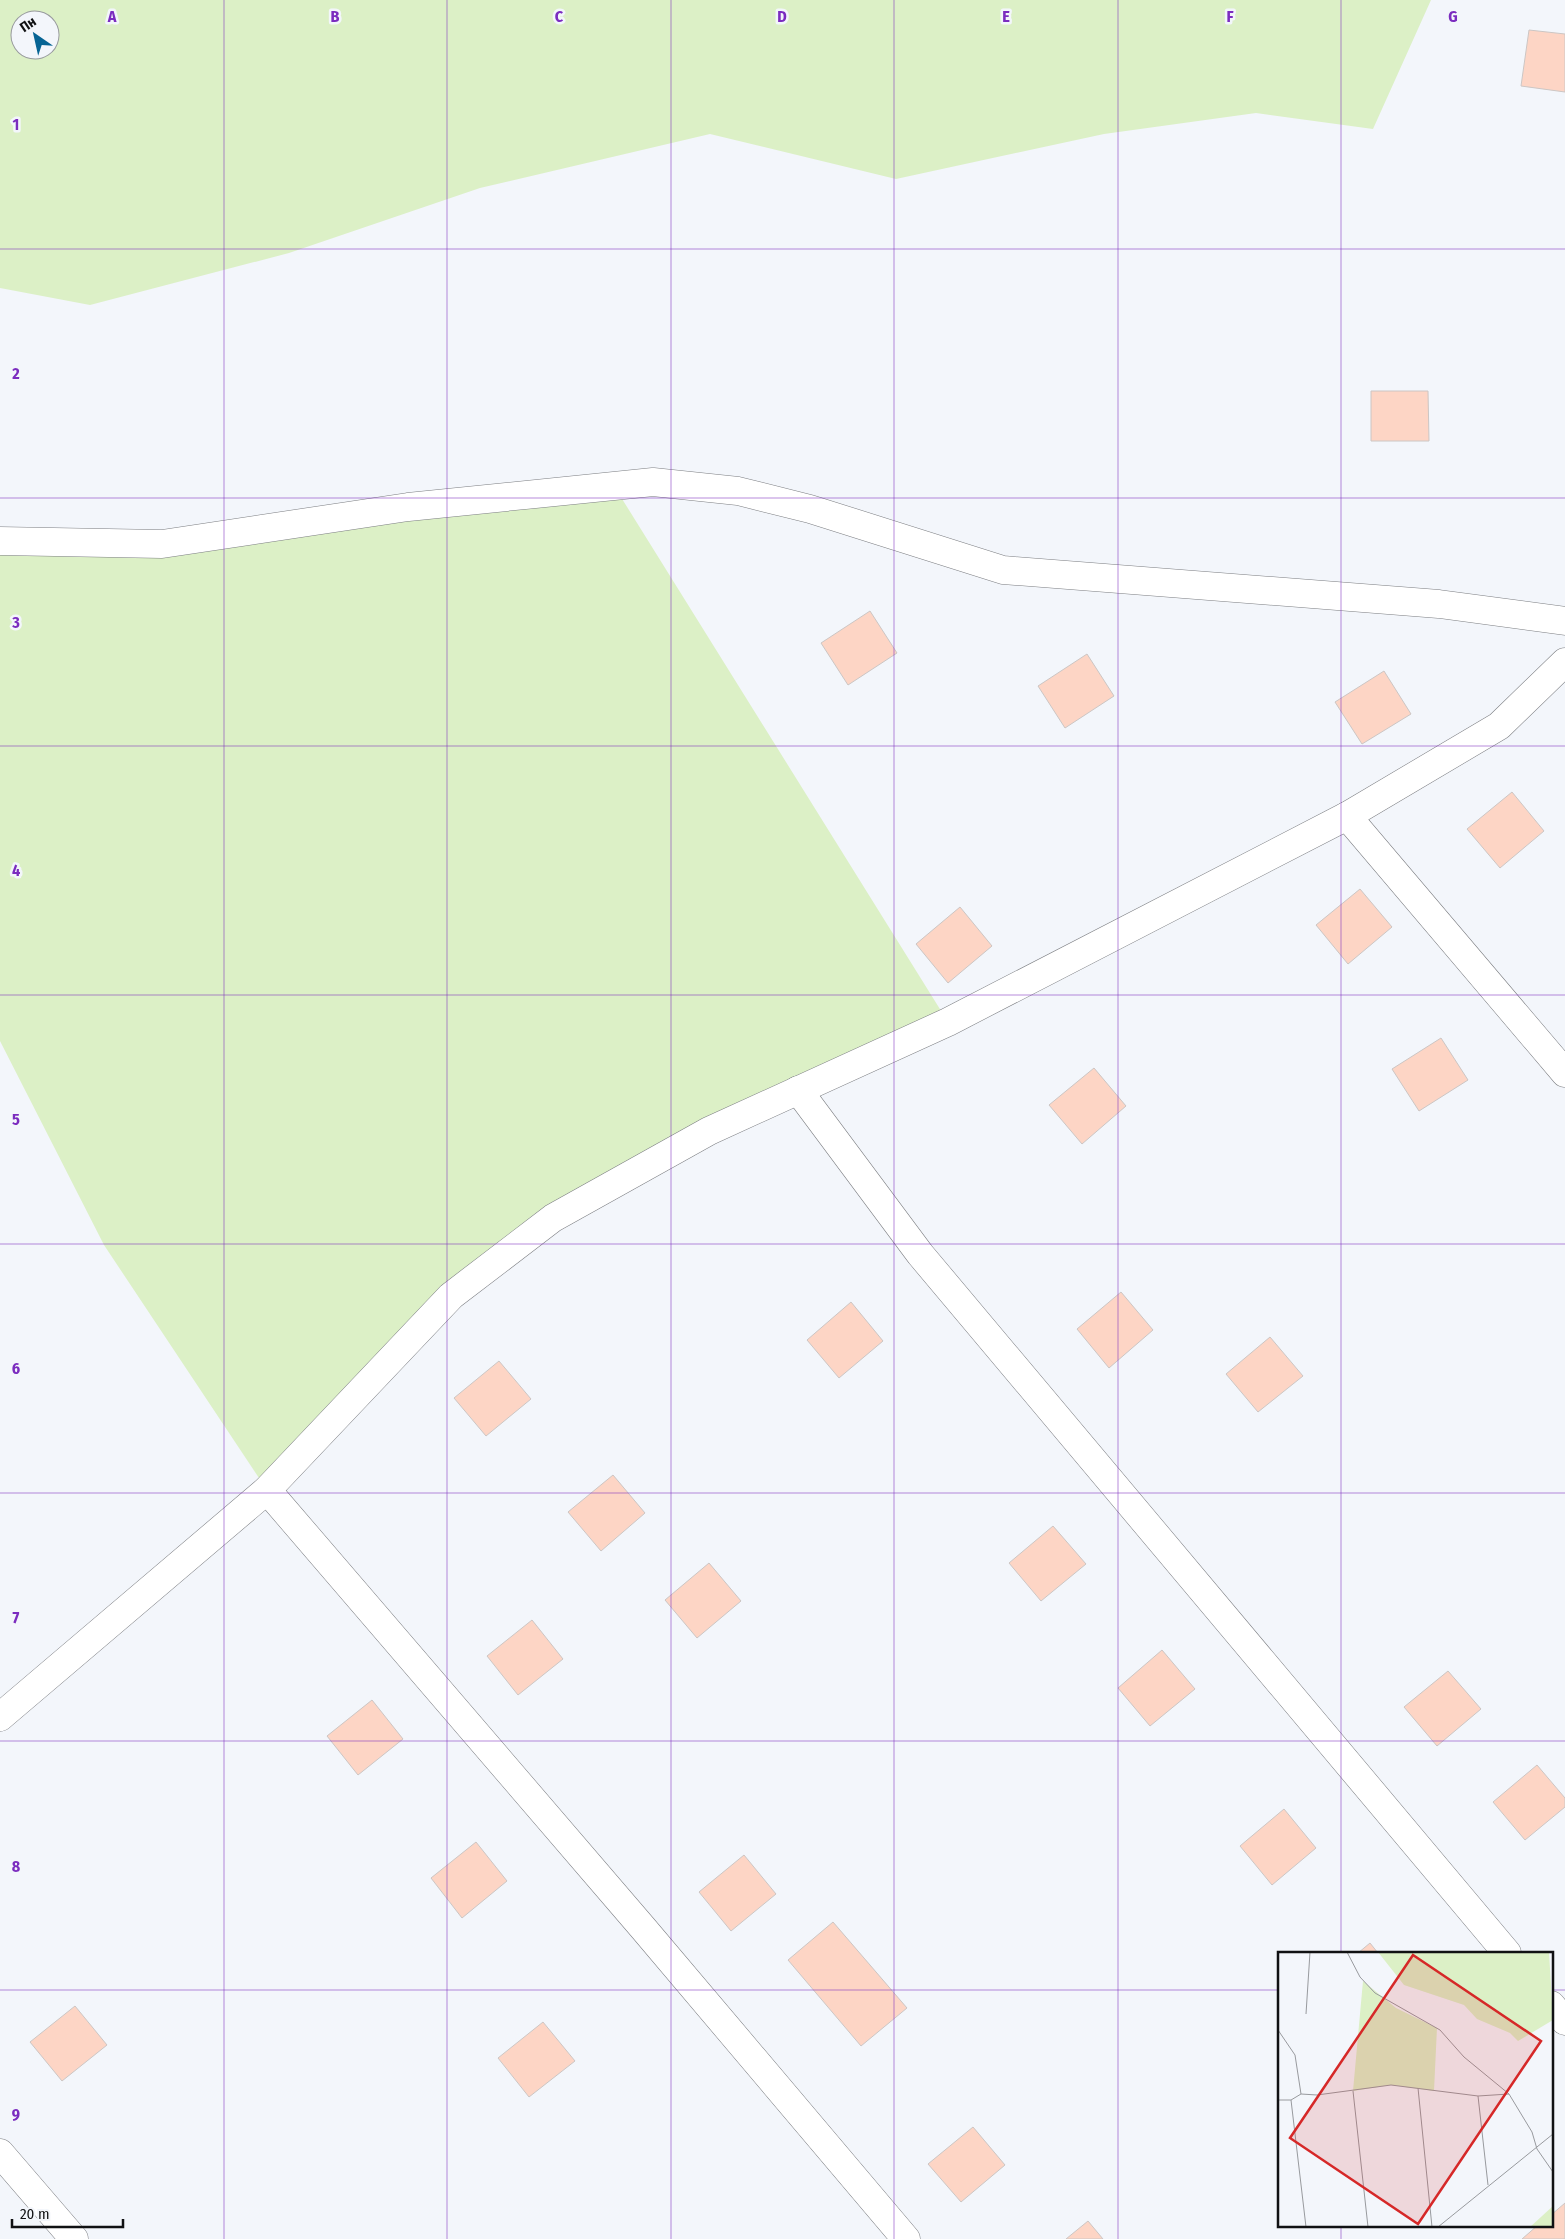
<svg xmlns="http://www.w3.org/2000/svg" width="1565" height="2239" font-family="'Fira Sans Condensed',sans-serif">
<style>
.green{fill:#dcf0c6;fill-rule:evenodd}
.building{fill:#fdd5c5;stroke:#ccc6c4}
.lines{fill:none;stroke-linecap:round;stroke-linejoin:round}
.street-casing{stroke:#7c7e82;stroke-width:29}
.street{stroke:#fff;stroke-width:28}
.grid{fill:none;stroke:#7b2cbf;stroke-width:1;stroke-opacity:0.55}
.inset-road{fill:none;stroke:#989a9e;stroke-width:1}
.view{fill:#d62828;fill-opacity:0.15;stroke:#d62828;stroke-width:2.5}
.inset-edge{fill:none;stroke:#101113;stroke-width:2.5}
.grid-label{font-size:16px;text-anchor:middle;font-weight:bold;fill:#7b2cbf;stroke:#f3f6fb;stroke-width:5;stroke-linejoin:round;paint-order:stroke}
</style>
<rect width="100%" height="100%" fill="#f3f6fb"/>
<!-- green -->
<g class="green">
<path d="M0 0H1431L1373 129 1256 113 1104 134 896 179 710 134 480 188 289 253 90 305 0 288ZM20 20H50V50H20Z"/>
<path d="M614 486 948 1022 553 1218 267 1490 104 1245 0 1041V541L162 544Z"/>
</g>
<!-- building -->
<g class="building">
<path d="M1529 30 1565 34V92L1521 86Z"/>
<path d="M1371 391H1428L1429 441H1371Z"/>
<path d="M870 611 897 653 848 685 821 643Z"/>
<path d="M1087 654 1114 696 1065 728 1038 686Z"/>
<path d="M1384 671 1411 714 1362 744 1335 702Z"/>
<path d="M1512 792 1544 831 1500 868 1467 829Z"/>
<path d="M1360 889 1392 927 1348 964 1316 925Z"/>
<path d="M960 907 992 946 948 983 916 944Z"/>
<path d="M1441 1038 1468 1080 1419 1111 1392 1069Z"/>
<path d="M1094 1068 1126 1106 1082 1144 1049 1105Z"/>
<path d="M1121 1292 1153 1330 1109 1368 1077 1329Z"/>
<path d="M851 1302 883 1341 839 1378 807 1340Z"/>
<path d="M1270 1337 1303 1376 1258 1412 1226 1374Z"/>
<path d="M499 1361 531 1399 486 1436 454 1398Z"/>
<path d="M613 1475 645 1513 601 1551 568 1512Z"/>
<path d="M1053 1526 1086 1564 1041 1601 1009 1563Z"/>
<path d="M709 1563 741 1601 697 1638 665 1600Z"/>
<path d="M532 1620 563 1659 518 1695 487 1656Z"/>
<path d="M1162 1650 1195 1689 1150 1726 1118 1688Z"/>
<path d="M1448 1671 1481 1709 1437 1746 1404 1707Z"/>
<path d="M372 1700 403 1739 358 1775 327 1736Z"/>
<path d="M1537 1765 1565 1798V1807L1525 1840 1493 1802Z"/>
<path d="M1284 1809 1316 1848 1272 1885 1240 1846Z"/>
<path d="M476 1842 507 1881 462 1918 431 1878Z"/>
<path d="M744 1855 776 1894 731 1931 699 1892Z"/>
<path d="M833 1922 907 2008 861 2046 788 1960Z"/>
<path d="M1370 1943 1378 1953H1358Z"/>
<path d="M75 2006 107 2045 62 2081 30 2042Z"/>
<path d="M543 2022 575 2061 529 2097 498 2058Z"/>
<path d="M973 2127 1005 2165 961 2202 928 2164Z"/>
<path d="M1565 2203V2239H1522L1538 2225H1551V2215Z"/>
<path d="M1088 2221 1103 2239H1066Z"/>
</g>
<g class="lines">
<defs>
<g id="street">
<path d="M0 541 162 544 408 507 653 482 738 491 810 509 1003 570 1439 604 1565 621"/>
<path d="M1347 816 1565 1073"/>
<path d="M798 1090 920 1254 1507 1953"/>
<path d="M267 1490 643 1928 906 2239"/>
<path d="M0 1717 267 1490 451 1296 553 1218 709 1131 948 1022 1347 816 1499 726 1565 662"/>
<path d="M1551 2005 1565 2021"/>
<path d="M0 2153 74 2239"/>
</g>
</defs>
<!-- street casing -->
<use href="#street" class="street-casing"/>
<!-- street -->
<use href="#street" class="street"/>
</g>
<!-- grid -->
<path class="grid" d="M224 0V2239M447 0V2239M671 0V2239M894 0V2239M1118 0V2239M1341 0V1953M0 249H1565M0 498H1565M0 746H1565M0 995H1565M0 1244H1565M0 1493H1565M0 1741H1565M0 1990H1279M1551 1990H1565M1341 2225V2239"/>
<!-- overview -->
<g transform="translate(1278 1952)">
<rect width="275" height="275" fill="#f3f6fb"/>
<path d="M100 0H271L275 68 240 89 232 81 199 67 186 53 126 33ZM85 29 118 56 159 76 156 139 113 133 75 139ZM275 254V275H252Z" fill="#dcf0c6"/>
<path class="inset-road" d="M69 0 82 25 97 41 162 78 186 105 231 142 254 180 259 197 275 220M28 62 32 0M0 78 17 103 23 142M140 136 154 275M75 139 90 275M200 144 210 233M0 148H13L23 142 39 143 113 133 200 144 231 142M13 148 28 275M160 275 275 182"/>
<path class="view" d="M135 3 263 89 140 272 12 186Z"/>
<rect width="275" height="275" class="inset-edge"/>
</g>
<g class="grid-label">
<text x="112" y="22">A</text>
<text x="335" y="22">B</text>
<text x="559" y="22">C</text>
<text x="782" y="22">D</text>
<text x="1006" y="22">E</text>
<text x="1230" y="22">F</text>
<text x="1453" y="22">G</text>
<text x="16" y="130">1</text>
<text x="16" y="379">2</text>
<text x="16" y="628">3</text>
<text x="16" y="876">4</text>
<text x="16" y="1125">5</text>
<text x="16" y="1374">6</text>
<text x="16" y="1623">7</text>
<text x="16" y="1872">8</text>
<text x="16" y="2120">9</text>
</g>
<!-- north arrow -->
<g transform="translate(35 35) rotate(326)"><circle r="24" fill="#f3f6fb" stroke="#989a9e"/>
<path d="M0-4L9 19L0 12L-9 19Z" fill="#066494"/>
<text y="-8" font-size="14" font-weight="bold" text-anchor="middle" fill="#101113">Пн</text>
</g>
<!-- scale -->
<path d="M12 2219v8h111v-8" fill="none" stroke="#101113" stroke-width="2.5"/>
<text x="20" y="2219" font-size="15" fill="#101113" stroke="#f3f6fb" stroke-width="4" paint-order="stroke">20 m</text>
</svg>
